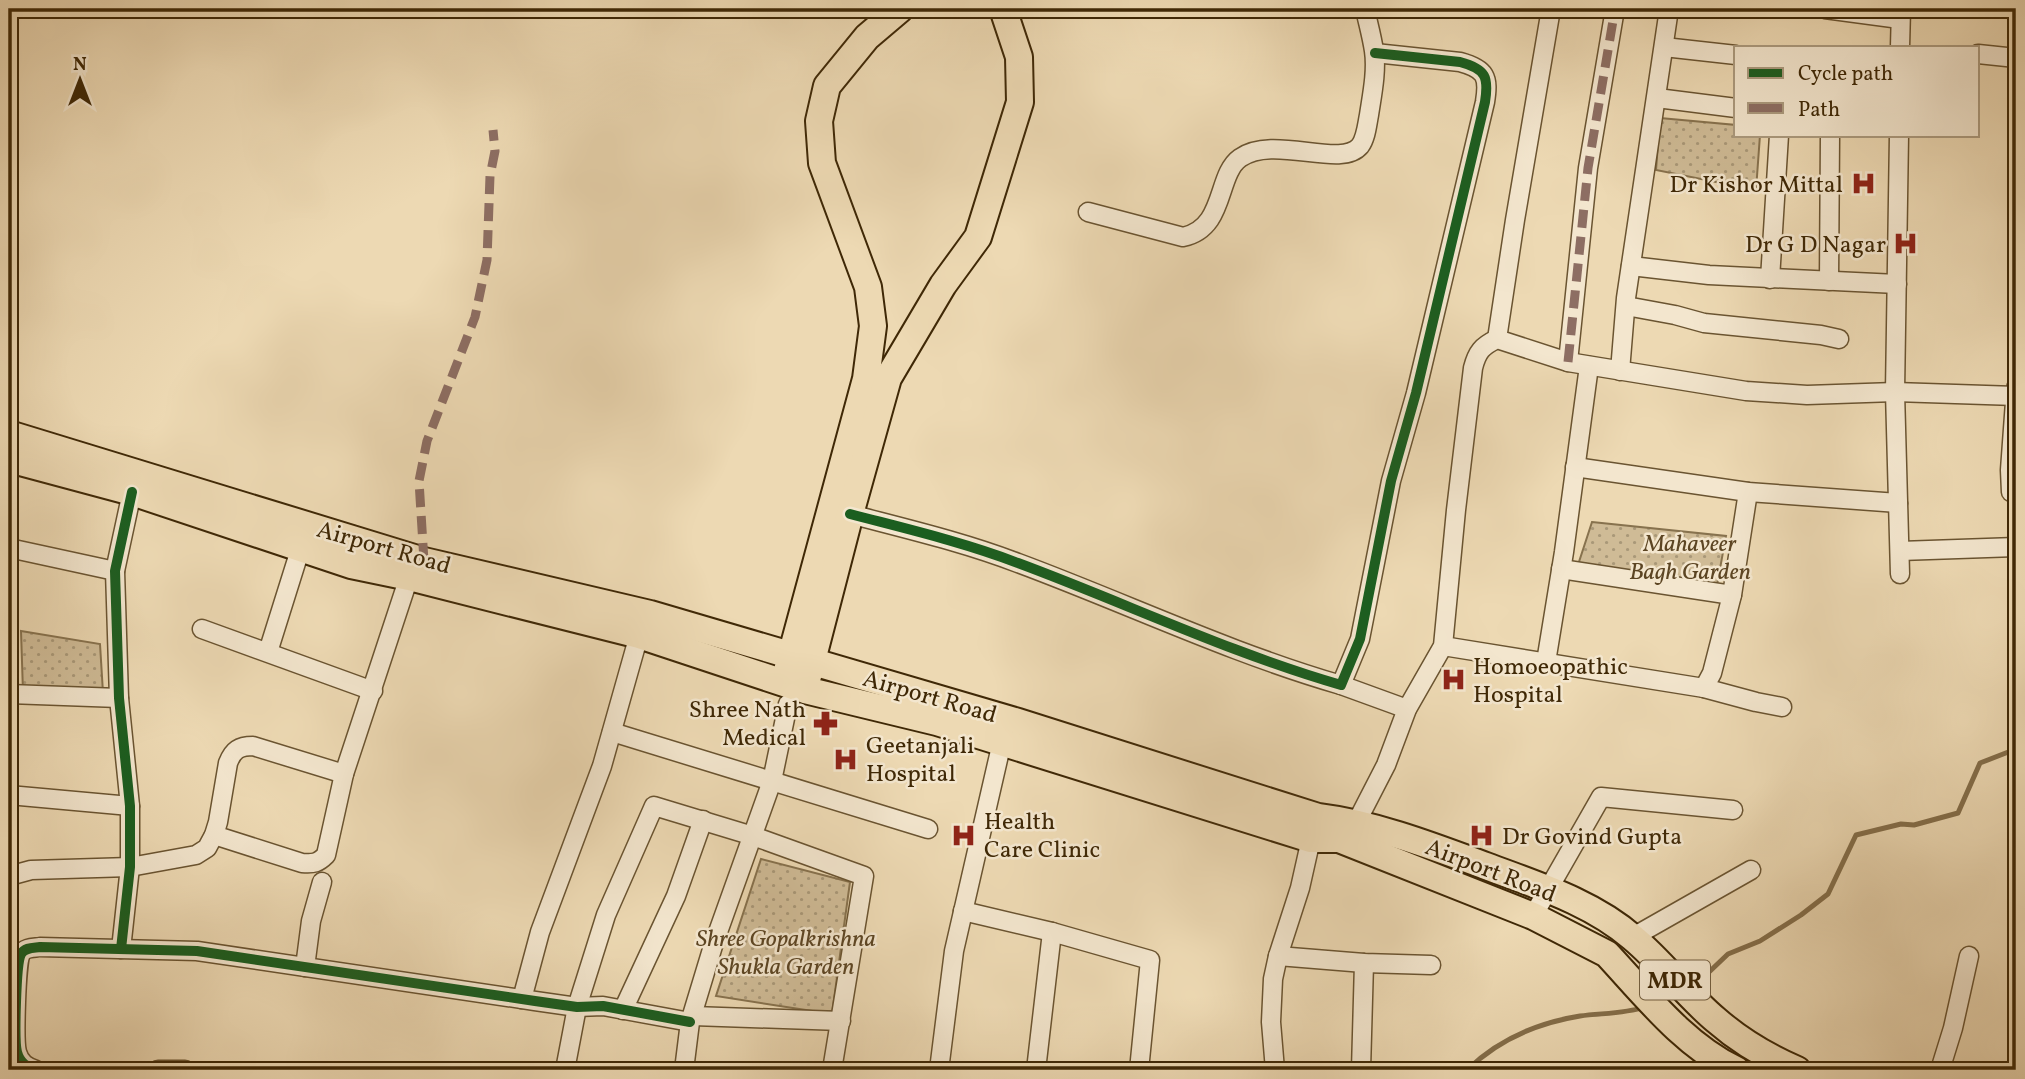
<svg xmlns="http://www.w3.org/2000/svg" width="2025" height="1079" font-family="Vollkorn,serif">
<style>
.grass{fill:url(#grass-dots);stroke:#87724e;stroke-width:2}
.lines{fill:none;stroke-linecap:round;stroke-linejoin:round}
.stream{stroke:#846e4a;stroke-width:5}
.minor-casing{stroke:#6a5431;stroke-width:21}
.primary-casing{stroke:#3f2806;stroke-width:30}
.minor{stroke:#f3e6ce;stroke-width:18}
.primary{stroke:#edd9b3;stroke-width:26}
.quiet{stroke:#8d6e63;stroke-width:9;stroke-dasharray:18 9;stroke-linecap:butt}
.cycleway-casing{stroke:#f3e6ce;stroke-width:15}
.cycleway{stroke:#1b5e20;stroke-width:10}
.labels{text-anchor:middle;stroke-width:5;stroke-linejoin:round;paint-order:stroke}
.shield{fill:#f3e6ce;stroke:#756142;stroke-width:2}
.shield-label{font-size:23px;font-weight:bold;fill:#3f2806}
.poi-label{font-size:24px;fill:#3f2806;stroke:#f3e6ce;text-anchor:start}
.park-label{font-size:24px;font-style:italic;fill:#5c4523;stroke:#f3e6ce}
.street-label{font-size:24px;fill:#3f2806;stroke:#f3e6ce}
</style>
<defs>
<pattern id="grass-dots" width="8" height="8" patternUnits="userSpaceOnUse" patternTransform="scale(1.75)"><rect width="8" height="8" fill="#cfbb96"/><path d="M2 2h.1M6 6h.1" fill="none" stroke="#a99878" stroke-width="1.8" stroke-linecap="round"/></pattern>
</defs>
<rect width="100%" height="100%" fill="#edd9b3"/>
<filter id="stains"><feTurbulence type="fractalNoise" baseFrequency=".00286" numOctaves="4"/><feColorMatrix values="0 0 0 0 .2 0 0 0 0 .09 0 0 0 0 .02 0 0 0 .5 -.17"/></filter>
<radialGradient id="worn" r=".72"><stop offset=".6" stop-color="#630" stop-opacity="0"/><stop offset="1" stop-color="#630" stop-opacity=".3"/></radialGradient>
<!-- grass -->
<g class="grass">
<path d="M1660 118 1736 125V135H1760L1756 190 1656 170Z"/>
<path d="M1592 522 1726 536 1717 585 1577 568Z"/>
<path d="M21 631 100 644 103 693 23 692Z"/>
<path d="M761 859 850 882 832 1014 716 996Z"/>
</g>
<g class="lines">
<!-- stream -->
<g class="stream">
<path d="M1691 983 1708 973 1728 954 1760 941 1801 915 1828 894 1856 835 1901 824 1914 825 1958 813 1980 763 2016 749"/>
<path d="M1467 1070C1498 1040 1537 1023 1580 1016 1601 1013 1624 1014 1645 1007"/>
</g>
<defs>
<g id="minor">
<path d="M1825 9 1900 19"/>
<path d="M1664 47 1736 55"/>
<path d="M1900 47 1901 9"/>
<path d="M1978 54 2016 58"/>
<path d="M1657 98 1736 108"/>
<path d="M1899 135 1895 392 1900 574"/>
<path d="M1088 212 1183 237C1226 228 1216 175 1240 158 1273 134 1341 169 1360 146 1366 138 1367 125 1369 115 1372 95 1377 71 1374 51 1372 37 1368 23 1365 9"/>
<path d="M1631 266 1709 275 1897 284"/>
<path d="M1770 279 1779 135"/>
<path d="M1829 281 1830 135"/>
<path d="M1626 306 1675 315 1704 323 1821 335 1839 339"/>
<path d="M1497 339 1515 220 1551 9"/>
<path d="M1568 362 1588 168 1615 9"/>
<path d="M1620 371 1626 298 1669 9"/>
<path d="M1575 467 1748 492 1898 503"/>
<path d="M2011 492 2010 470 2016 388"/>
<path d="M850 514C907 529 963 542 1018 563 1126 603 1230 653 1341 685L1360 639 1391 481 1416 393 1485 102C1489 77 1486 69 1460 62L1375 53"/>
<path d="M9 548 115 571"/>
<path d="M1900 551 2016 547"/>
<path d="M1561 569 1732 595"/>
<path d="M202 629 373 691"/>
<path d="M1443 646 1704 688 1756 702 1782 707"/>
<path d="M268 652 300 550"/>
<path d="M1546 662 1564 552 1589 366"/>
<path d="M1341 685 1407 709"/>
<path d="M1704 688 1712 673 1732 595 1748 492"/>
<path d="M9 694 119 698"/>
<path d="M612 732 928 829"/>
<path d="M9 795 130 806"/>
<path d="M1351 833 1386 765 1407 709 1443 646 1456 510 1473 368C1477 352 1482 346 1497 339L1568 362 1746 391 1807 395 1895 392 2016 396"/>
<path d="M214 835 302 863C314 864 318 863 326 855L344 774 409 577"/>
<path d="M9 876 31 870 130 867 196 855 207 848 214 835 218 822 228 763C233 750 239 746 253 746L344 774"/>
<path d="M963 911 1052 932 1150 960 1139 1070"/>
<path d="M1533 916 1601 797 1733 810"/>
<path d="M1633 937 1751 870"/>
<path d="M121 949 130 867V806L119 698 115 571 132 492"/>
<path d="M1278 956 1364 963 1431 965"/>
<path d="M305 967 311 921 322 882"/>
<path d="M522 999 540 932 602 766 639 635 644 626"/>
<path d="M623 1010 676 896 703 820"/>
<path d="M693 1016 841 1021"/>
<path d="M36 1070C27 1067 20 1063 17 1052 14 1041 16 963 21 954 25 947 34 948 40 947L197 951 535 1001 577 1007 603 1006 690 1022"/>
<path d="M158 1070H185"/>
<path d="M565 1070 577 1007 606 915 654 806 753 836 864 876 832 1070"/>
<path d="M684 1070 690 1022 713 946 772 781 788 704"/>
<path d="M939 1070 954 951 1002 742"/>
<path d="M1036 1070 1052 932"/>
<path d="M1275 1070 1271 1022 1273 979 1278 956 1300 888 1311 839"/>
<path d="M1361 1070 1364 963"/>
<path d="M1940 1070 1953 1028 1969 956"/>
</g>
<g id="primary">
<path d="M9 434 424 561 650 614 1018 722 1318 817C1375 824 1432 846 1486 866 1536 885 1592 902 1633 938 1663 963 1686 995 1716 1020 1740 1041 1767 1057 1797 1070"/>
<path d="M9 459 132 492 351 565 409 577 639 635 805 690 937 722 1311 839H1339L1533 916 1607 954C1646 996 1684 1045 1736 1070"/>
<path d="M787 671 866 379 873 326 868 287 822 163 819 121 827 86 867 37 900 9"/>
<path d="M808 676 850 514 888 378 943 285 978 237 1020 102 1019 57 1003 9"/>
</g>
</defs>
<!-- minor casing -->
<use href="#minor" class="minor-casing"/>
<!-- primary casing -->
<use href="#primary" class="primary-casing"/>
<!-- minor -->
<use href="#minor" class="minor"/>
<!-- primary -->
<use href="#primary" class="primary"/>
<!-- quiet -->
<g class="quiet">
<path d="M1568 362 1588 168 1615 9"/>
<path d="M424 561 419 481 427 441 475 317 487 260 490 176 495 151 493 130"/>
</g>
<defs>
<g id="cycleway">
<path d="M850 514C907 529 963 542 1018 563 1126 603 1230 653 1341 685L1360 639 1391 481 1416 393 1485 102C1489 77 1486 69 1460 62L1375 53"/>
<path d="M121 949 130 867V806L119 698 115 571 132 492"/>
<path d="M36 1070C27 1067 20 1063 17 1052 14 1041 16 963 21 954 25 947 34 948 40 947L197 951 535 1001 577 1007 603 1006 690 1022"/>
</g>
</defs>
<!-- cycleway casing -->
<use href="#cycleway" class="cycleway-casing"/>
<!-- cycleway -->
<use href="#cycleway" class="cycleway"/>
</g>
<!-- icons -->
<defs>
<symbol id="hospital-bare" viewBox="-9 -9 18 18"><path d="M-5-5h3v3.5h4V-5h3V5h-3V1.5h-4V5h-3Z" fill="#8f2418" stroke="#f3e6ce" stroke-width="2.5" paint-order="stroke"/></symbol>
<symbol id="pharmacy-bare" viewBox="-9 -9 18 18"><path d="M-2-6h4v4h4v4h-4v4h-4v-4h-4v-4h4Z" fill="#8f2418" stroke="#f3e6ce" stroke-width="2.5" paint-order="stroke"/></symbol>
</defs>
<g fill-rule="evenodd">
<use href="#hospital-bare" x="1846" y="166" width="35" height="35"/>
<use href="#hospital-bare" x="1888" y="226" width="35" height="35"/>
<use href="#hospital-bare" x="1436" y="662" width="35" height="35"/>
<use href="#pharmacy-bare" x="808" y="706" width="35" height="35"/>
<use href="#hospital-bare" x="828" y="742" width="35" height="35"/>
<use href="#hospital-bare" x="946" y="818" width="35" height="35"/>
<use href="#hospital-bare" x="1464" y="818" width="35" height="35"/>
</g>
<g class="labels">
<!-- shield labels -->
<rect class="shield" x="1640" y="960.5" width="70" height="39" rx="5"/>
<g class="shield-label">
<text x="1675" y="988">MDR</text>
</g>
<!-- poi labels -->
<g class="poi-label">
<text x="1843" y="192" text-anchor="end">Dr Kishor Mittal</text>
<text x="1886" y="252" text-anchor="end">Dr G D Nagar</text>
<text x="1473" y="674">Homoeopathic<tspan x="1473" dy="28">Hospital</tspan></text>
<text x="806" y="717" text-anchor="end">Shree Nath<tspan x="806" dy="28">Medical</tspan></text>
<text x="866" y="753">Geetanjali<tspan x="866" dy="28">Hospital</tspan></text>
<text x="984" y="829">Health<tspan x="984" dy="28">Care Clinic</tspan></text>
<text x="1502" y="844">Dr Govind Gupta</text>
</g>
<!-- park labels -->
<g class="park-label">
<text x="1690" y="551">Mahaveer<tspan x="1690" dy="28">Bagh Garden</tspan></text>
<text x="786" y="946">Shree Gopalkrishna<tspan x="786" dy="28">Shukla Garden</tspan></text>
</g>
<!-- street labels -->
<g class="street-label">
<text transform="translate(384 547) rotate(16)" y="8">Airport Road</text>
<text transform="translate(930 696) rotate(16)" y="8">Airport Road</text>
<text transform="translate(1491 870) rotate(21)" y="8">Airport Road</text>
</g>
</g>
<!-- margin -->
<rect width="2025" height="1079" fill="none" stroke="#edd9b3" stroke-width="35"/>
<rect x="10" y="10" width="2004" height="1058" fill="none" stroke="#3f2806" stroke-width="3.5"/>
<rect x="18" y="18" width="1990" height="1044" fill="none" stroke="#3f2806" stroke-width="2"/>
<!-- legend -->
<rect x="1734" y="46" width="245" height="91" fill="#f3e6ce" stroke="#ab9a7e" stroke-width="2"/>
<rect x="1748" y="68" width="35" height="10" fill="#1b5e20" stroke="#ab9a7e" stroke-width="2"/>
<text x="1798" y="80" font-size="21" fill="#3f2806">Cycle path</text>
<rect x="1748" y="103" width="35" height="10" fill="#8d6e63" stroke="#ab9a7e" stroke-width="2"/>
<text x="1798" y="116" font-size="21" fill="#3f2806">Path</text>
<!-- north arrow -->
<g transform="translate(80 80)" stroke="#f3e6ce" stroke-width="5" paint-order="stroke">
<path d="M0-5L12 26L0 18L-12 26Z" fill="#3f2806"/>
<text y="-10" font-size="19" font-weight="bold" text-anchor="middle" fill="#3f2806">N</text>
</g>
<rect width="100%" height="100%" filter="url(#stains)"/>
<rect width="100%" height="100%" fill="url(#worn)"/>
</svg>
